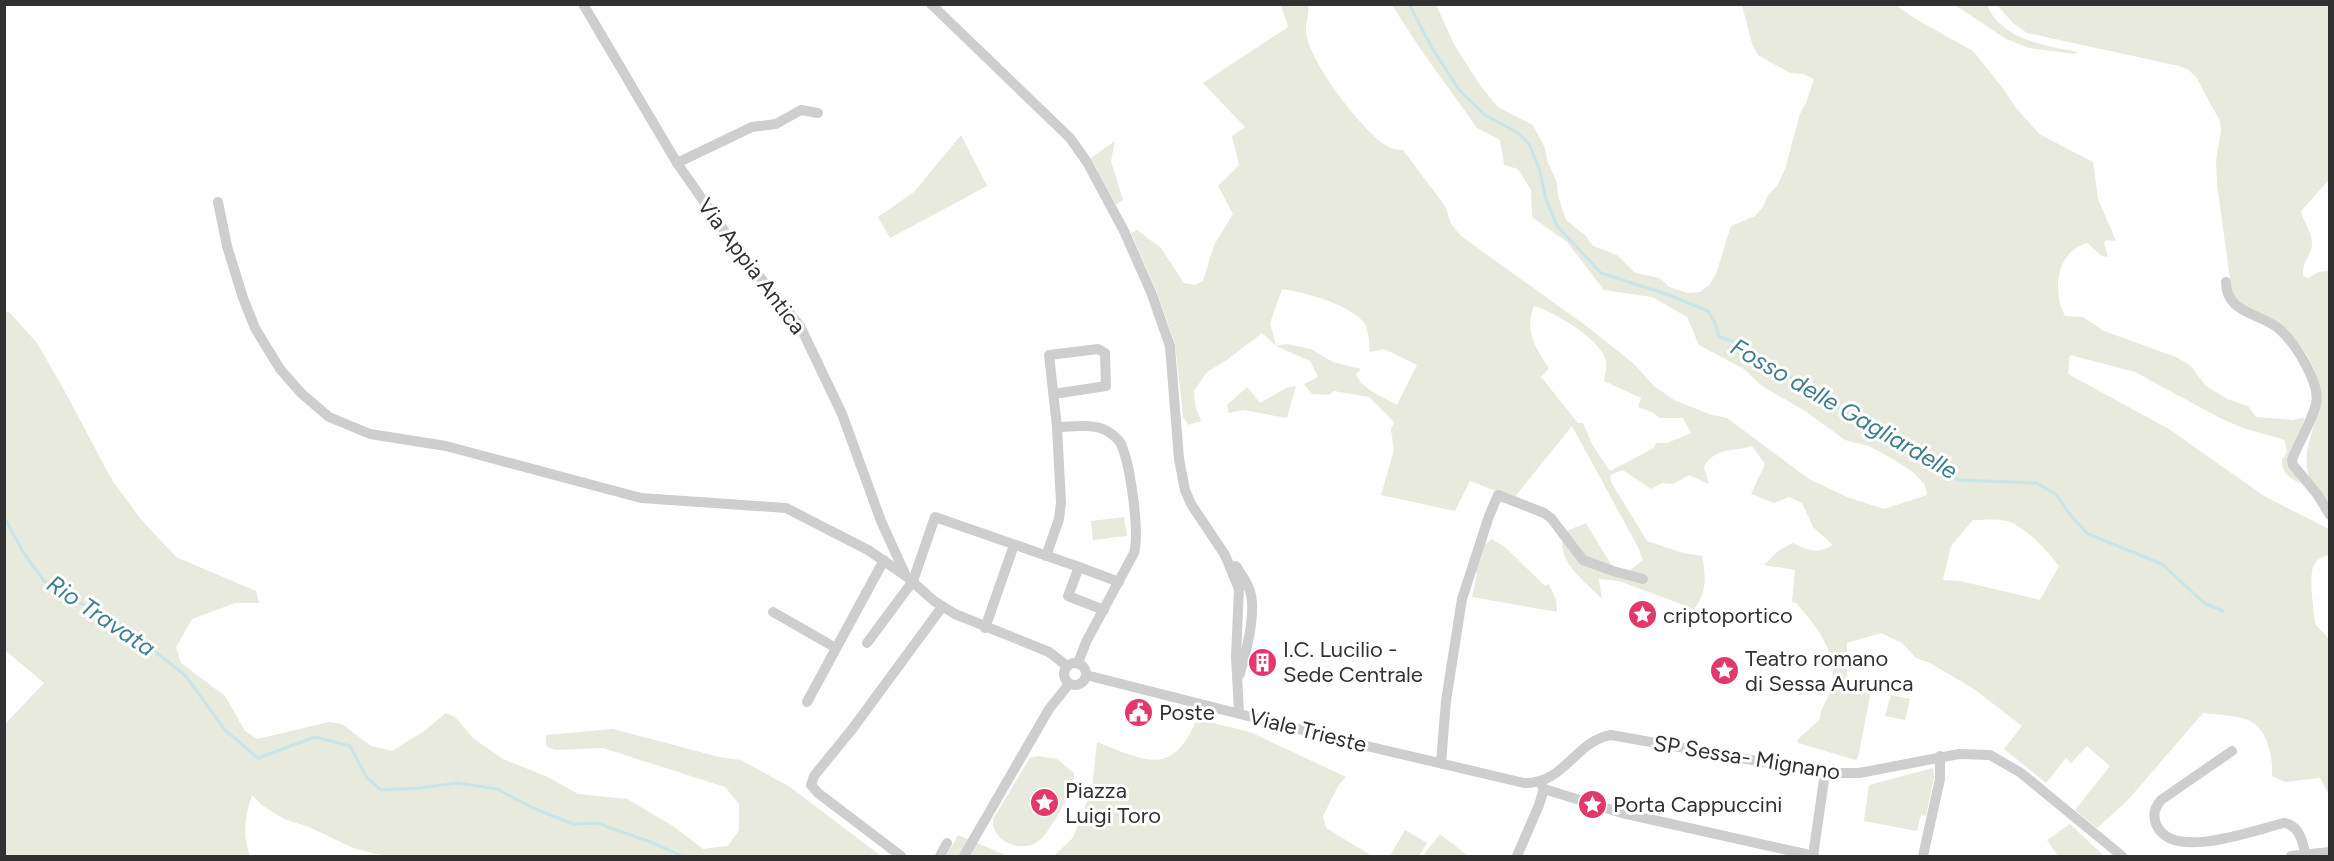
<svg xmlns="http://www.w3.org/2000/svg" width="2334" height="861" font-family="Figtree,sans-serif">
<style>
.green{fill:#e7eadd;fill-rule:evenodd}
.lines{fill:none;stroke-linecap:round;stroke-linejoin:round}
.stream{stroke:#cae5ea;stroke-width:3}
.minor{stroke:#cecece;stroke-width:10}
.labels{text-anchor:middle;stroke-width:6;stroke-linejoin:round;paint-order:stroke}
.street-label{font-size:22px;fill:#313131;stroke:#fff}
.poi-label{font-size:22px;fill:#313131;stroke:#fff;text-anchor:start}
.water-label{font-size:24px;font-style:italic;fill:#3e7e8c;stroke:#fff}
</style>
<rect width="100%" height="100%" fill="#fff"/>
<!-- green -->
<g class="green">
<path d="M1281 5H1308C1310 13 1305 23 1306 32 1309 62 1363 133 1389 147 1393 149 1398 150 1403 150L1445 206 1451 224 1461 236 1585 325 1633 363 1654 386 1674 400 1712 415 1727 418 1809 479 1847 497 1884 509 1927 495 1925 485 1913 472 1893 459 1869 446 1845 440 1805 411 1762 386 1744 369 1699 345 1687 317 1652 297 1604 290 1567 242 1532 217 1531 190 1518 169 1504 165 1500 140 1477 128 1419 47 1392 5H1436L1455 46 1482 88 1498 107 1533 125 1545 148 1547 160 1557 183 1558 196 1566 220 1586 236 1593 246 1617 255 1635 273 1660 278 1669 287 1688 293 1700 292 1710 284 1716 274 1731 226 1755 216 1763 207 1768 195 1777 186 1785 169 1800 114 1806 103 1814 79 1803 74 1790 73 1758 55 1752 44 1742 5H1899L1897 6 1919 21 1973 51 2002 87 2016 108 2039 134 2093 162 2098 199 2116 241 2106 240 2104 243 2108 257 2102 256 2087 243C2056 252 2052 290 2065 316L2083 317 2104 331 2176 357 2191 366 2205 385 2227 399 2248 406 2256 417 2293 420 2305 417 2290 463 2301 484C2290 478 2281 473 2282 459L2287 453 2285 441 2282 439 2243 428 2220 418 2135 372 2070 355 2068 374 2169 429 2264 496 2329 529V555C2323 556 2317 559 2314 565 2308 576 2314 610 2315 624L2329 639V795L2320 778 2285 782 2272 776C2273 757 2268 730 2250 721 2240 715 2215 715 2203 713L2127 801 2097 828 2075 810 2110 766 2087 746 2071 763 2066 758 2046 783 2004 749 2022 726 1974 689 1930 663 1916 658 1902 643 1881 633 1847 643V678L1871 691 1858 758 1856 760 1798 743 1797 740 1820 719C1820 708 1828 700 1831 689 1839 653 1818 628 1796 603L1792 602 1795 570 1764 565 1778 551 1793 543C1809 551 1817 554 1833 545L1813 527 1802 503 1789 497 1774 503 1751 494 1765 464 1752 446C1733 452 1714 447 1704 467L1709 484 1689 475 1673 484 1662 483 1651 489 1623 470 1610 475 1611 482 1647 541 1683 553 1702 556C1706 575 1707 594 1694 609L1619 581 1599 579 1602 599C1583 579 1555 562 1564 532L1586 523 1613 568 1628 572 1643 560 1639 549 1572 426 1514 498 1470 481 1455 511 1381 495 1394 450 1391 429 1394 422 1369 397 1334 391 1329 395 1312 394 1304 384 1318 377 1310 361 1276 346 1262 333 1227 360 1207 372 1194 391 1195 405 1201 421 1188 425 1183 417 1175 343 1155 287 1131 233 1137 230 1161 248 1184 283 1195 285 1203 281 1214 245 1233 214 1218 186 1239 165 1232 136 1245 127 1203 83 1288 27ZM1282 289C1304 292 1352 305 1365 324 1369 331 1369 344 1370 352L1384 349 1417 365 1397 405 1371 391 1361 383 1356 374 1361 369 1333 362 1311 349 1287 344 1276 346 1270 323ZM1534 306C1553 311 1598 338 1605 358 1608 365 1605 373 1604 381L1641 398 1638 407 1652 412 1660 418H1683L1691 433 1667 443H1656L1654 448 1610 471 1593 446 1583 423H1578L1541 377 1549 368C1535 348 1524 330 1534 306ZM1973 520C1984 520 2000 518 2010 522 2029 530 2047 551 2059 566L2040 600 1960 581 1943 580 1951 546Z"/>
<path d="M1955 5H1987C2001 40 2047 46 2079 52L2074 54 2029 48 2006 39Z"/>
<path d="M1997 5H2329V180L2301 211C2303 222 2312 232 2312 243 2312 255 2302 260 2303 276L2308 278 2319 272 2329 271V505C2323 497 2314 488 2310 479 2296 444 2329 414 2318 380 2314 365 2303 347 2292 336 2274 319 2247 314 2232 293L2217 184 2216 160 2221 131 2220 121 2196 77 2189 70 2179 66 2027 33 2013 23Z"/>
<path d="M961 135 987 186 890 238 878 217 914 192Z"/>
<path d="M1115 141 1111 161 1123 200 1116 205 1091 158Z"/>
<path d="M4 311 10 313 37 343 64 390 112 480 140 518 176 557 256 591 259 603H235L192 619 176 647 181 663 225 696 245 731 257 739 329 722 342 724 371 746 392 751 424 731 446 713 455 717 474 739 503 759 548 777 578 794 627 799 673 826 703 849 728 846 739 830V804L725 787 603 748 555 750 546 746V735L613 729 719 757 741 760 790 787 881 856H385L353 848 309 827 284 819 263 806 252 795C245 817 242 834 250 856H5V724L44 683 5 650Z"/>
<path d="M1296 386 1287 418 1243 410 1229 413 1227 405 1247 387 1260 403 1286 388Z"/>
<path d="M1124 517 1127 536 1093 540 1091 521Z"/>
<path d="M1492 539 1506 548 1545 586 1549 584 1556 600 1557 612 1472 597 1477 573 1475 572 1483 546Z"/>
<path d="M1891 695 1910 699 1905 720 1885 716Z"/>
<path d="M1197 719 1250 732 1346 777 1338 786 1323 816 1326 828 1372 856H1054L1073 838 1092 788 1097 742C1146 761 1172 778 1197 719Z"/>
<path d="M1038 756 1057 759 1074 773C1075 788 1052 828 1041 839 1024 855 991 843 993 819L1030 758Z"/>
<path d="M1933 768 1934 776 1926 816 1921 815 1917 831 1864 821 1869 785Z"/>
<path d="M2070 824 2104 856H2058L2047 840Z"/>
<path d="M1405 830 1427 843 1419 856H1390Z"/>
<path d="M1440 834 1468 856H1428L1424 854Z"/>
<path d="M958 835 1008 856H946Z"/>
</g>
<g class="lines">
<!-- stream -->
<g class="stream">
<path d="M1409 4 1432 48 1460 91 1485 115 1518 133 1529 144 1539 168 1546 199 1557 226 1601 273 1669 295 1708 311 1715 323 1719 337 1735 342 1762 358 1802 386 1869 426 1905 441 1959 480 2036 483 2056 494 2071 516 2088 534 2162 564 2204 603 2223 611"/>
<path d="M4 517 23 552 44 581 73 599 122 626 185 675 225 730 258 758 315 737 350 746 367 778 381 790 420 788 457 783 497 789 533 808 573 824 597 823 653 843 682 856"/>
</g>
<!-- minor -->
<g class="minor">
<path d="M583 4 677 163 737 249 800 326 842 414 881 521 906 576"/>
<path d="M931 4 1070 138 1087 162 1124 231 1151 292 1170 346 1179 459 1185 490 1191 504 1225 555 1239 589 1236 657 1239 712"/>
<path d="M677 163 752 127 776 124 801 110 818 113"/>
<path d="M218 202 227 246 243 298 255 328 280 369 301 393 329 417 370 434 446 446 641 498 786 508 868 550 906 576 934 601 955 614 1049 652 1067 666"/>
<path d="M2226 282C2226 313 2259 313 2278 328 2294 341 2321 383 2316 404 2311 424 2299 441 2292 460L2293 465 2317 494 2330 515"/>
<path d="M1057 427C1073 427 1094 423 1107 431 1112 434 1118 438 1121 444 1130 464 1140 531 1134 553L1086 642 1078 663"/>
<path d="M1046 556 1059 519 1061 503 1057 427 1049 355 1098 349 1105 353 1106 386 1054 394"/>
<path d="M1236 566C1241 574 1247 582 1250 591 1257 612 1246 653 1240 674"/>
<path d="M1104 610 1068 596 1079 567 1119 582"/>
<path d="M773 612 836 648"/>
<path d="M985 628 1014 545"/>
<path d="M867 643 913 581 935 517 1079 567"/>
<circle cx="1075" cy="674" r="11"/>
<path d="M1086 675 1354 743 1524 783C1565 784 1575 741 1611 735L1825 773H1859L1959 754 1990 755 2021 773 2122 856"/>
<path d="M807 702 884 560"/>
<path d="M2232 751 2161 800C2154 808 2152 816 2157 826 2174 861 2254 830 2284 823 2298 825 2303 840 2305 854"/>
<path d="M1441 763 1446 701 1462 599 1489 516 1498 495 1544 513 1551 518 1583 560 1613 571 1643 579"/>
<path d="M1540 782 1544 789 1622 813 1814 856"/>
<path d="M901 856 818 793 811 785 814 776 853 728 942 607"/>
<path d="M940 856 947 843"/>
<path d="M964 856 1049 709 1069 684"/>
<path d="M1517 856 1539 805 1544 789"/>
<path d="M1813 856 1825 773"/>
<path d="M1923 856 1940 779V756"/>
<path d="M2291 856 2330 852"/>
</g>
</g>
<!-- icons -->
<defs>
<symbol id="sight-disc" viewBox="-11 -11 22 22"><circle r="9.5" fill="#e2396a" stroke="#fff"/><path d="M0-6L1.8-2.2L6-1.7L2.9 1.2L3.7 5.4L0 3.3L-3.7 5.4L-2.9 1.2L-6-1.7L-1.8-2.2Z" fill="#fff"/></symbol>
<symbol id="building-disc" viewBox="-11 -11 22 22"><circle r="9.5" fill="#e2396a" stroke="#fff"/><path d="M-4-6H4V6H1V3H-1V6H-4ZM-2.5-4.3h1.7v1.8h-1.7ZM.8-4.3h1.7v1.8H.8ZM-2.5-1h1.7V.8h-1.7ZM.8-1h1.7V.8H.8Z" fill="#fff"/></symbol>
<symbol id="civic-disc" viewBox="-11 -11 22 22"><circle r="9.5" fill="#e2396a" stroke="#fff"/><path d="M-.6-6.5H3V-4.5H.6V-3L4-1V1h2V6H-6V1h2V-1L-.6-3ZM-1.2 2.5V6h2.4V2.5Z" fill="#fff"/></symbol>
</defs>
<g fill-rule="evenodd">
<use href="#sight-disc" x="1626" y="598" width="33" height="33"/>
<use href="#building-disc" x="1246" y="646" width="33" height="33"/>
<use href="#sight-disc" x="1708" y="654" width="33" height="33"/>
<use href="#civic-disc" x="1122" y="696" width="33" height="33"/>
<use href="#sight-disc" x="1028" y="786" width="33" height="33"/>
<use href="#sight-disc" x="1576" y="788" width="33" height="33"/>
</g>
<g class="labels">
<!-- street labels -->
<g class="street-label">
<text transform="translate(752 266) rotate(53)" y="8">Via Appia Antica</text>
<text transform="translate(1308 730) rotate(14)" y="8">Viale Trieste</text>
<text transform="translate(1747 757) rotate(9)" y="8">SP Sessa- Mignano</text>
</g>
<!-- poi labels -->
<g class="poi-label">
<text x="1663" y="623">criptoportico</text>
<text x="1283" y="657">I.C. Lucilio -<tspan x="1283" dy="25">Sede Centrale</tspan></text>
<text x="1745" y="666">Teatro romano<tspan x="1745" dy="25">di Sessa Aurunca</tspan></text>
<text x="1159" y="720">Poste</text>
<text x="1065" y="798">Piazza<tspan x="1065" dy="25">Luigi Toro</tspan></text>
<text x="1613" y="812">Porta Cappuccini</text>
</g>
<!-- water labels -->
<g class="water-label">
<text transform="translate(1844 409) rotate(30)" y="8">Fosso delle Gagliardelle</text>
<text transform="translate(101 616) rotate(34)" y="8">Rio Travata</text>
</g>
</g>
<!-- border -->
<rect width="2334" height="861" fill="none" stroke="#313131" stroke-width="12"/>
</svg>
